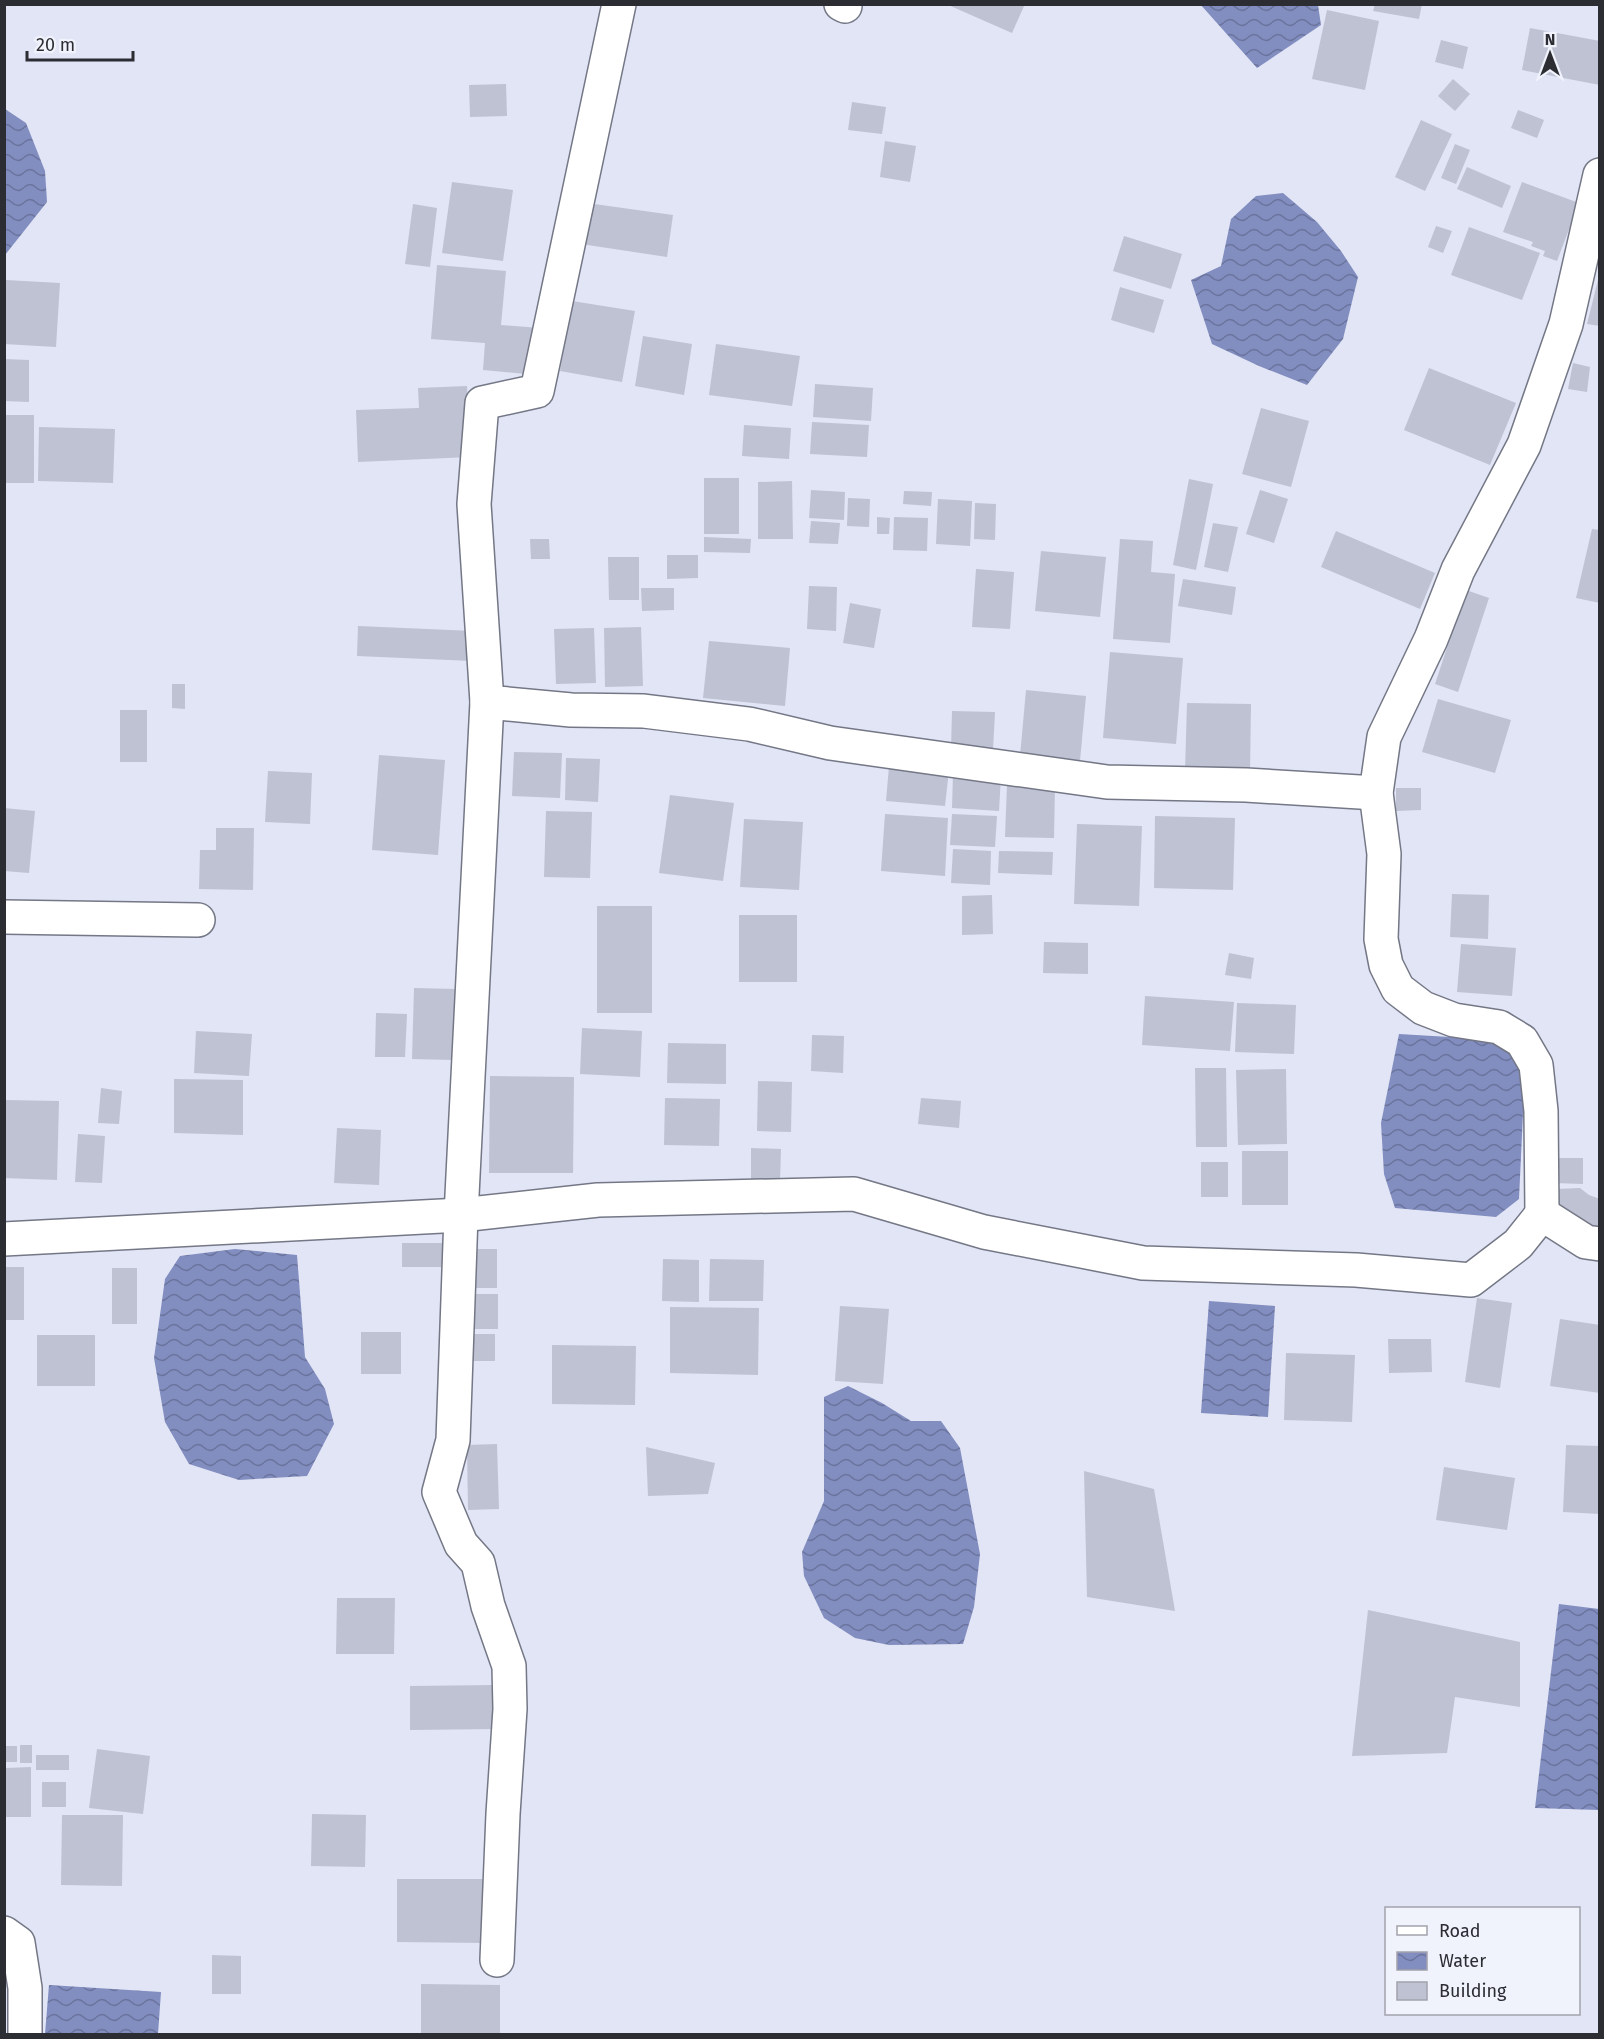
<svg xmlns="http://www.w3.org/2000/svg" width="1604" height="2039" font-family="'Fira Sans',sans-serif">
<style>
.water{fill:url(#water-waves)}
.building{fill:#bec2d2}
.lines{fill:none;stroke-linecap:round;stroke-linejoin:round}
.street-casing{stroke:#747785;stroke-width:36}
.street{stroke:#fff;stroke-width:33}
</style>
<defs>
<pattern id="water-waves" width="16" height="10" patternUnits="userSpaceOnUse" patternTransform="scale(1.5)"><rect width="16" height="10" fill="#828dc0"/><path d="M0 5q4-4 8 0t8 0" fill="none" stroke="#6b749d"/></pattern>
</defs>
<rect width="100%" height="100%" fill="#e1e5f5"/>
<!-- water -->
<g class="water">
<path d="M1200 4 1318 5 1321 25 1257 68Z"/>
<path d="M5 109 26 123 45 171 47 202 5 255Z"/>
<path d="M1283 193 1317 222 1341 251 1358 277 1343 339 1307 385 1259 366 1212 344 1191 280 1221 266 1231 219 1256 196Z"/>
<path d="M1399 1034 1500 1040 1525 1070 1519 1199 1496 1217 1395 1208 1384 1174 1381 1123Z"/>
<path d="M235 1249 297 1255 305 1357 325 1389 334 1424 307 1476 239 1480 189 1464 165 1422 154 1358 165 1279 180 1256Z"/>
<path d="M1209 1301 1275 1306 1268 1417 1201 1413Z"/>
<path d="M848 1386 882 1403 911 1421H941L960 1448 980 1554 974 1607 963 1644 889 1645 855 1638 824 1618 804 1576 802 1552 824 1501V1397Z"/>
<path d="M1559 1604 1599 1609V1810L1535 1808Z"/>
<path d="M49 1985 161 1992 158 2034H45Z"/>
</g>
<!-- building -->
<g class="building">
<path d="M946 4H1025L1012 33Z"/>
<path d="M1375 4H1422L1419 19 1373 11Z"/>
<path d="M1327 10 1379 21 1365 90 1312 79Z"/>
<path d="M1530 28 1600 41V85L1522 70Z"/>
<path d="M1441 40 1468 47 1463 69 1435 62Z"/>
<path d="M1453 79 1470 94 1455 111 1438 96Z"/>
<path d="M506 84 507 116 470 117 469 85Z"/>
<path d="M852 102 886 107 882 134 848 130Z"/>
<path d="M1518 110 1544 120 1537 138 1511 128Z"/>
<path d="M1421 120 1452 134 1425 191 1395 177Z"/>
<path d="M885 141 916 146 910 182 880 177Z"/>
<path d="M1455 144 1470 150 1456 184 1441 178Z"/>
<path d="M1467 167 1511 186 1502 208 1457 189Z"/>
<path d="M452 182 513 190 503 261 442 253Z"/>
<path d="M1522 182 1579 203 1557 261 1543 256 1545 251 1531 246 1533 242 1503 232Z"/>
<path d="M587 203 673 215 667 257 581 244Z"/>
<path d="M413 204 437 208 430 267 405 264Z"/>
<path d="M1436 226 1452 231 1443 253 1428 247Z"/>
<path d="M1469 227 1540 253 1522 300 1451 275Z"/>
<path d="M1124 236 1182 254 1171 289 1113 271Z"/>
<path d="M437 265 506 271 501 325 540 328 536 375 483 370 485 343 431 339Z"/>
<path d="M1600 272V326L1587 324Z"/>
<path d="M6 280 60 283 56 347 4 344Z"/>
<path d="M1120 287 1164 300 1154 333 1111 320Z"/>
<path d="M572 301 635 311 622 382 560 371Z"/>
<path d="M643 336 692 344 684 395 635 386Z"/>
<path d="M716 344 800 356 792 406 709 395Z"/>
<path d="M4 359 29 360V402L4 401Z"/>
<path d="M1573 363 1590 367 1587 392 1568 389Z"/>
<path d="M1429 368 1516 403 1490 465 1404 430Z"/>
<path d="M815 384 873 388 871 421 813 417Z"/>
<path d="M467 386 470 457 358 462 356 410 419 408 418 388Z"/>
<path d="M1261 408 1309 421 1291 487 1242 474Z"/>
<rect x="4" y="415" width="30" height="68"/>
<path d="M812 422 869 425 867 457 810 454Z"/>
<path d="M744 425 791 428 789 459 742 456Z"/>
<path d="M39 427 115 429 113 483 38 481Z"/>
<rect x="704" y="478" width="35" height="56"/>
<path d="M1189 479 1213 484 1196 570 1173 565Z"/>
<path d="M792 481 793 539H758V482Z"/>
<path d="M811 490 845 492 844 520 809 518Z"/>
<path d="M1260 490 1288 499 1274 543 1246 534Z"/>
<path d="M904 491 932 492 931 506 903 504Z"/>
<path d="M848 498 870 499 869 527 847 526Z"/>
<path d="M938 499 972 501 970 546 936 544Z"/>
<path d="M975 503 996 504 995 540 974 539Z"/>
<path d="M877 517 890 518 889 534H877Z"/>
<path d="M894 517 928 518 927 551 893 550Z"/>
<path d="M811 521 840 523 838 544 809 543Z"/>
<path d="M1213 523 1238 527 1228 572 1204 567Z"/>
<path d="M1592 529 1600 530V603L1576 598Z"/>
<path d="M1336 531 1435 573 1420 609 1321 567Z"/>
<path d="M704 537 751 539 750 553 704 552Z"/>
<path d="M530 539H549L550 559H531Z"/>
<path d="M1120 539 1153 541 1151 572 1175 574 1170 643 1113 639Z"/>
<path d="M1041 551 1106 557 1100 617 1035 611Z"/>
<path d="M667 555H698V578L667 579Z"/>
<path d="M608 557H639V600H609Z"/>
<path d="M976 569 1014 572 1010 629 972 627Z"/>
<path d="M1183 579 1236 587 1232 615 1178 606Z"/>
<path d="M809 586 837 587 836 631 807 629Z"/>
<path d="M641 588H674V610L642 611Z"/>
<path d="M1466 590 1489 598 1458 692 1435 684Z"/>
<path d="M850 603 881 609 874 648 843 643Z"/>
<path d="M358 626 473 631 472 661 357 656Z"/>
<path d="M641 627 643 686 605 687 604 628Z"/>
<path d="M594 628 596 683 556 684 554 629Z"/>
<path d="M709 641 790 648 785 706 703 698Z"/>
<path d="M1110 652 1183 658 1176 744 1103 738Z"/>
<path d="M172 684H185V709L172 708Z"/>
<path d="M1026 690 1086 696 1080 761 1020 756Z"/>
<path d="M1438 699 1511 720 1495 773 1422 752Z"/>
<path d="M1187 703 1251 704 1250 772 1185 771Z"/>
<rect x="120" y="710" width="27" height="52"/>
<path d="M952 711 995 712 993 750 951 749Z"/>
<path d="M514 752 562 753 560 798 512 796Z"/>
<path d="M379 755 445 760 438 855 372 850Z"/>
<path d="M890 755 950 761 945 806 886 801Z"/>
<path d="M566 758 600 759 598 802 565 800Z"/>
<path d="M268 771 312 773 310 824 265 822Z"/>
<path d="M953 773 1001 776 999 811 952 808Z"/>
<path d="M1007 784 1055 785 1054 838 1005 837Z"/>
<path d="M1396 788H1421V810L1396 811Z"/>
<path d="M670 795 734 803 723 881 659 873Z"/>
<path d="M4 808 35 811 29 873 4 871Z"/>
<path d="M546 811 592 812 590 878 544 877Z"/>
<path d="M885 814 948 818 945 876 881 871Z"/>
<path d="M952 814 997 816 995 847 950 845Z"/>
<path d="M1155 816 1235 818 1233 890 1154 888Z"/>
<path d="M744 819 803 822 799 890 740 887Z"/>
<path d="M1077 824 1142 826 1139 906 1074 904Z"/>
<path d="M216 828H254L253 890 199 889 200 850H216Z"/>
<path d="M953 849 991 851 990 885 951 883Z"/>
<path d="M999 851 1053 852 1052 875 998 873Z"/>
<path d="M1452 894 1489 895 1488 939 1450 937Z"/>
<path d="M992 895 993 934 962 935V896Z"/>
<rect x="597" y="906" width="55" height="107"/>
<rect x="739" y="915" width="58" height="67"/>
<path d="M1044 942 1088 943V974L1043 973Z"/>
<path d="M1461 944 1516 948 1512 996 1457 992Z"/>
<path d="M1229 953 1254 958 1251 979 1225 975Z"/>
<path d="M414 988 455 989 453 1060 412 1059Z"/>
<path d="M1145 996 1234 1002 1230 1051 1142 1045Z"/>
<path d="M1237 1003 1296 1005 1294 1054 1235 1052Z"/>
<path d="M376 1013 407 1014 405 1057H375Z"/>
<path d="M582 1028 642 1031 640 1077 580 1074Z"/>
<path d="M196 1031 252 1034 249 1076 194 1073Z"/>
<path d="M812 1035 844 1036 843 1073 811 1071Z"/>
<path d="M668 1043 726 1044V1084L667 1083Z"/>
<path d="M1195 1068H1226L1227 1147H1196Z"/>
<path d="M1286 1069 1287 1144 1238 1145 1236 1070Z"/>
<path d="M490 1076 574 1077 573 1173H489Z"/>
<path d="M174 1079 243 1080V1135L174 1133Z"/>
<path d="M758 1081 792 1082 791 1132 757 1131Z"/>
<path d="M101 1088 122 1091 119 1124 98 1123Z"/>
<path d="M665 1098 720 1099 719 1146 664 1145Z"/>
<path d="M921 1098 961 1101 959 1128 918 1124Z"/>
<path d="M4 1100 59 1101 57 1180 4 1178Z"/>
<path d="M337 1128 381 1130 379 1185 334 1183Z"/>
<path d="M78 1134 105 1136 102 1183 75 1182Z"/>
<path d="M751 1148 781 1149 780 1181H751Z"/>
<rect x="1242" y="1151" width="46" height="54"/>
<path d="M1554 1158H1583V1184L1554 1183Z"/>
<rect x="1201" y="1162" width="27" height="35"/>
<path d="M1580 1188 1589 1195 1600 1199V1231L1567 1220 1558 1205 1556 1189Z"/>
<rect x="402" y="1243" width="50" height="24"/>
<rect x="469" y="1249" width="28" height="39"/>
<path d="M663 1259 699 1260V1302L662 1301Z"/>
<path d="M710 1259 764 1260 763 1301H709Z"/>
<rect x="4" y="1267" width="20" height="53"/>
<rect x="112" y="1268" width="25" height="56"/>
<rect x="467" y="1294" width="31" height="35"/>
<path d="M1477 1298 1512 1303 1500 1388 1465 1382Z"/>
<path d="M840 1306 889 1309 883 1384 835 1381Z"/>
<path d="M670 1307 759 1308 758 1375 670 1373Z"/>
<path d="M1560 1319 1600 1325V1393L1550 1386Z"/>
<rect x="361" y="1332" width="40" height="42"/>
<rect x="472" y="1334" width="23" height="27"/>
<rect x="37" y="1335" width="58" height="51"/>
<path d="M1388 1339H1431L1432 1372 1389 1373Z"/>
<path d="M552 1345 636 1346 635 1405 552 1404Z"/>
<path d="M1286 1353 1355 1355 1352 1422 1284 1420Z"/>
<path d="M497 1444 499 1509 468 1510 467 1445Z"/>
<path d="M1566 1445 1600 1446V1514L1563 1512Z"/>
<path d="M646 1447 715 1463 708 1494 648 1496Z"/>
<path d="M1444 1467 1515 1478 1507 1530 1436 1520Z"/>
<path d="M1084 1471 1154 1489 1175 1611 1087 1597Z"/>
<path d="M337 1598H395L394 1654H336Z"/>
<path d="M1368 1610 1520 1642V1707L1455 1697 1447 1753 1352 1756Z"/>
<path d="M494 1685 495 1729 410 1730V1686Z"/>
<rect x="20" y="1745" width="12" height="18"/>
<rect x="4" y="1746" width="13" height="16"/>
<path d="M97 1749 150 1756 143 1814 89 1808Z"/>
<rect x="36" y="1755" width="33" height="15"/>
<path d="M31 1767V1817H6V1768Z"/>
<rect x="42" y="1782" width="24" height="25"/>
<path d="M312 1814 366 1815 365 1867 311 1866Z"/>
<path d="M62 1815H123L122 1886 61 1885Z"/>
<path d="M397 1879H486L485 1943 397 1942Z"/>
<path d="M212 1955 241 1956V1994H212Z"/>
<path d="M421 1984 500 1985V2034H421Z"/>
</g>
<g class="lines">
<defs>
<g id="street">
<path d="M619 4 537 391 482 403 474 504 487 702 571 710 644 711 749 724 830 743 1107 782 1246 785 1376 793"/>
<path d="M841 4 845 6"/>
<path d="M487 702 461 1215 453 1440 439 1492 461 1544 478 1563 488 1606 509 1666 510 1709 503 1814 497 1960"/>
<path d="M4 917 198 920"/>
<path d="M1542 1214 1541 1111 1536 1065 1522 1041 1499 1027 1454 1020 1423 1008 1398 989 1386 965 1381 939 1384 854 1376 793 1384 737 1431 639 1458 570 1524 445 1566 324 1600 175"/>
<path d="M4 1239 461 1215 598 1200 854 1194 984 1232 1143 1263 1356 1270 1471 1280 1518 1244 1542 1214 1586 1242 1600 1244"/>
<path d="M4 1933 18 1943 25 1988V2034"/>
</g>
</defs>
<!-- street casing -->
<use href="#street" class="street-casing"/>
<!-- street -->
<use href="#street" class="street"/>
</g>
<!-- border -->
<rect width="1604" height="2039" fill="none" stroke="#2c2d33" stroke-width="12"/>
<!-- legend -->
<rect x="1385" y="1907" width="195" height="108" fill="#f0f2fc" stroke="#a2a3ac" stroke-width="1.5"/>
<rect x="1397" y="1926" width="30" height="9" fill="#ffffff" stroke="#a2a3ac" stroke-width="1.5"/>
<text x="1439" y="1937" font-size="18" fill="#2c2d33">Road</text>
<rect x="1397" y="1952" width="30" height="18" fill="url(#water-waves)" stroke="#a2a3ac" stroke-width="1.5"/>
<text x="1439" y="1967" font-size="18" fill="#2c2d33">Water</text>
<rect x="1397" y="1982" width="30" height="18" fill="#bec2d2" stroke="#a2a3ac" stroke-width="1.5"/>
<text x="1439" y="1997" font-size="18" fill="#2c2d33">Building</text>
<!-- north arrow -->
<g transform="translate(1550 54)" stroke="#f0f2fc" stroke-width="4.5" paint-order="stroke">
<path d="M0-4.5L10 22L0 15L-10 22Z" fill="#2c2d33"/>
<text y="-9" font-size="16" font-weight="bold" text-anchor="middle" fill="#2c2d33">N</text>
</g>
<!-- scale -->
<path d="M27 51v9h106v-9" fill="none" stroke="#2c2d33" stroke-width="3"/>
<text x="36" y="51" font-size="18" fill="#2c2d33" stroke="#f0f2fc" stroke-width="4.5" paint-order="stroke">20 m</text>
</svg>
